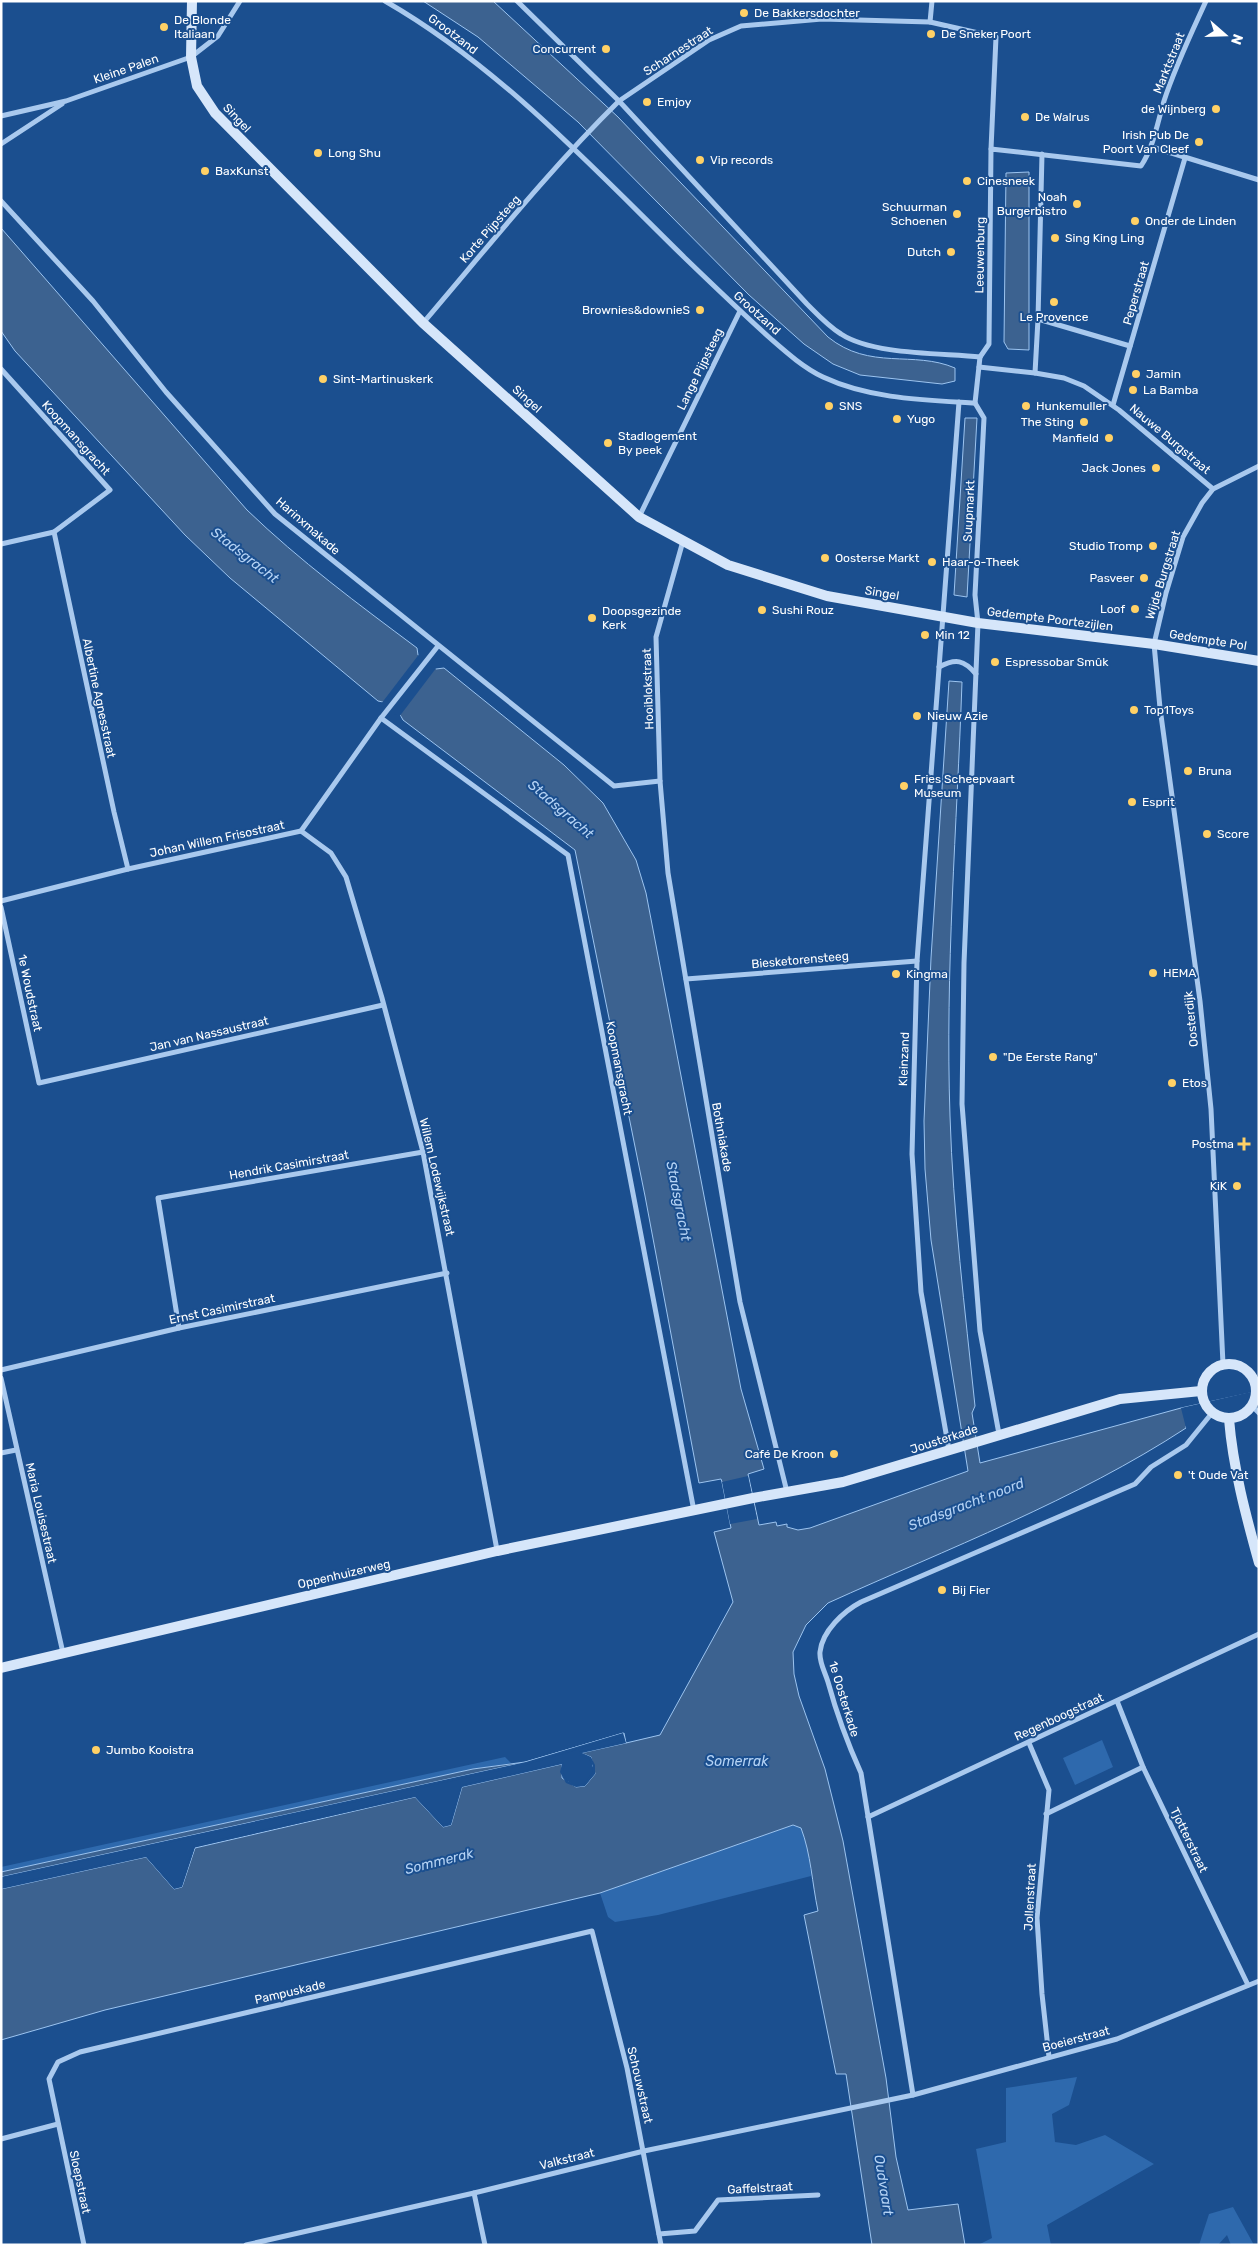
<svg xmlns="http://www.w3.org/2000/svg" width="1260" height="2246" font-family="Rubik,sans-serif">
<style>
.green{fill:#2e69ad}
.water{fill:#3c6290;stroke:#9cc4f0}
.pier{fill:#1b4f8f}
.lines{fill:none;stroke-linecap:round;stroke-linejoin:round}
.street{stroke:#a9c9ee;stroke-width:5}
.secondary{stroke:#d6e6fa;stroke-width:10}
.poi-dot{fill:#ffd166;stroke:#1b4f8f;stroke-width:2}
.labels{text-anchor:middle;stroke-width:4;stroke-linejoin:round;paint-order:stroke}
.poi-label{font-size:12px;fill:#fff;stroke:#1b4f8f;text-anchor:start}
.street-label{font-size:12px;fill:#fff;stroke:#1b4f8f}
.water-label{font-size:14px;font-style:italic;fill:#b5d3f5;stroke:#1b4f8f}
</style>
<rect width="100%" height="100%" fill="#1b4f8f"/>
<!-- green -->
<g class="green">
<path d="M1102 1740 1113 1767 1075 1785 1063 1758Z"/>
<path d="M505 1757 511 1763 473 1769 1 1872V1867Z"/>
<path d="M793 1825 801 1828 808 1846 811 1876 658 1915 615 1922 608 1917 600 1893Z"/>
<path d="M1077 2077 1069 2105 1052 2114 1055 2142 1076 2145 1105 2135 1154 2164 1047 2225 1051 2245H978L992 2238 976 2149 1006 2142V2088Z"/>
<path d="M1233 2207 1254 2245H1231L1227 2235 1218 2245H1199L1209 2214Z"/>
</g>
<!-- water -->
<g class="water">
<path d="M423 1H493L618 117 828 337C870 371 913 350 955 368V381L942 384 860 375 833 364 804 344 749 295 578 122 478 37Z"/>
<path d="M1029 172V350L1008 349 1004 342 1006 173Z"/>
<path d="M1 228 247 510C300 561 358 604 417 648L418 655 436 669 444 668 564 765 603 803 636 860 646 893 741 1389 764 1469 748 1474 759 1525 776 1522 777 1526 787 1524V1527L798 1530 810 1528 968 1471 931 1240 925 1169 924 1121 931 958 949 681 962 682C957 826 945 972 950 1116 953 1213 965 1310 975 1406L972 1413 980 1463 1181 1408 1259 1391 1186 1426V1428C1076 1500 947 1549 828 1603L806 1625 793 1652 794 1674 799 1696 825 1769 843 1841 886 2078 896 2157 908 2210 958 2204 965 2245H872L846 2074H836L804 1915 818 1911C812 1883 811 1854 801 1828L793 1825 600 1893 105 2010 1 2040V1889L146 1857 174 1889 182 1887 195 1848 415 1797 443 1827 451 1825 462 1787 562 1764V1778L576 1787 585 1786 595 1774 591 1757 581 1753 626 1743 623 1733 526 1762 1 1877V1872L473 1769 525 1762 624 1733 626 1743 660 1735 733 1602 714 1532 731 1528 722 1482 721 1479 699 1483 645 1196 575 850 403 720C399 711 388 702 378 701L230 578 185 535 15 351 1 331Z"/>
<path d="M965 418H977L967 597 954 595Z"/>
</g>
<!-- pier -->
<g class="pier">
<path d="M420 653 437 667 399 717 381 704Z"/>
<path d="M1259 1390V1412L1186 1428 1181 1408Z"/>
<path d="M748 1476 757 1519 730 1524 722 1482Z"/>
<path d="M623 1733 626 1743 582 1753 591 1757 595 1765V1774L585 1786 576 1787 566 1783 560 1772 562 1764 462 1787 451 1825 443 1827 415 1797 195 1847 182 1887 174 1889 146 1857 1 1889V1886L146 1855 175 1886 180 1885 194 1845 415 1795 443 1824 449 1823 461 1785 562 1762 565 1764 563 1772 568 1781 576 1785 584 1783 592 1773 593 1766 589 1759 579 1755V1752L623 1741 622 1736 526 1765 1 1879V1877L526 1762Z"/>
</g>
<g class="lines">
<!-- street -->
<g class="street">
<path d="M385 1C500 67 592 167 686 259 714 286 742 313 771 339 787 353 804 368 823 377 870 399 924 400 975 403"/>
<path d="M517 1 619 101 807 304C818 315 828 326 841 334 873 355 941 353 980 357"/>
<path d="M932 1 930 22 996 37 991 149"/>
<path d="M1 116 66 101 191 57 218 36 240 1"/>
<path d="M1 144 62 104"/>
<path d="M1152 147 1259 180"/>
<path d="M1 201 93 301 166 392 275 514 614 786 660 781"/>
<path d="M1038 319 1042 154"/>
<path d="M423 323C487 248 549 170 619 101L709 40 741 26 822 19 930 22"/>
<path d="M980 357 989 344 991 149 1141 166C1154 146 1157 124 1164 101 1175 67 1191 34 1206 1"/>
<path d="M979 367 1035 373 1038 319 1130 346"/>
<path d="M1 369 110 490 54 532 1 544"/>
<path d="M1035 373 1064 378 1084 386 1119 410 1213 489"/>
<path d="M975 403 984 418 975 595 978 623 964 963 962 1104 980 1331 999 1434"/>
<path d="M975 403 980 357"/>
<path d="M1113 405 1185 158"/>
<path d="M639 517 740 311"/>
<path d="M54 532 114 812 128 869"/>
<path d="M683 541 656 637 660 781 668 873 740 1302 787 1492"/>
<path d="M939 667C956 658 964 660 976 674"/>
<path d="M381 718 568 855 694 1511"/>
<path d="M301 831 331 853 346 877 382 998 423 1152 497 1550"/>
<path d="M1 901 128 869 301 831 381 718 438 646"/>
<path d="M1 907 39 1083 383 1005"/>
<path d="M686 979 917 961"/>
<path d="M179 1328 158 1198 423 1152"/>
<path d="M1223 1364 1211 1109 1200 1001 1160 708 1154 644 1166 593 1183 537 1202 503 1213 489 1259 466"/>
<path d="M1 1370 179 1328 447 1273"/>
<path d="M1 1378 63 1653"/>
<path d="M1252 1406 1259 1413"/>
<path d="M949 1450 921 1292 912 1154 917 961 959 402"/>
<path d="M1 1453 16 1450"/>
<path d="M1117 1701 1143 1767 1248 1985"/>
<path d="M1029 1743 1049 1790 1037 1918 1042 1994 1049 2057"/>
<path d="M1046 1814 1143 1767"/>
<path d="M868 1817 1259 1634"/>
<path d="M913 2095 861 1773C847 1742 837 1715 828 1682 825 1672 819 1662 820 1652 822 1631 844 1611 861 1602L1135 1484 1151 1467 1186 1445 1212 1413"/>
<path d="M1 2139 58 2124"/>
<path d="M474 2193 485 2245"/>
<path d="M659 2234 695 2231 718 2200 818 2195"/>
<path d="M84 2245 49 2079 58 2062 80 2052 592 1931 627 2068 661 2245"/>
<path d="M246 2245 474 2193 644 2151 913 2095 1117 2039 1259 1981"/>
</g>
<!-- secondary -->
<g class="secondary">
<path d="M192 1 191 57 197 86 215 113 423 323 639 517 728 565 827 596 978 623 1154 644 1259 661"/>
<circle cx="1229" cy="1391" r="27"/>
<path d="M1229 1419C1233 1468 1246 1516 1259 1563"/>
<path d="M1 1668 497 1551 753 1498 843 1482 1120 1399 1201 1391"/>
</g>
</g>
<!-- markers -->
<g class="poi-dot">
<circle cx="744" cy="13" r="5"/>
<circle cx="164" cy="27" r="5"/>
<circle cx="931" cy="34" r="5"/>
<circle cx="606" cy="49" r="5"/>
<circle cx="647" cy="102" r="5"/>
<circle cx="1216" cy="109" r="5"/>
<circle cx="1025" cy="117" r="5"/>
<circle cx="1199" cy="142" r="5"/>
<circle cx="318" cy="153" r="5"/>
<circle cx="700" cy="160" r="5"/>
<circle cx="205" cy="171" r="5"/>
<circle cx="967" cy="181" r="5"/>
<circle cx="1077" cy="204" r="5"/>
<circle cx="957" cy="214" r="5"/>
<circle cx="1135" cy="221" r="5"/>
<circle cx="1055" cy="238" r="5"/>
<circle cx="951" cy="252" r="5"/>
<circle cx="1054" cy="302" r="5"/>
<circle cx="700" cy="310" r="5"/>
<circle cx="1136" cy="374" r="5"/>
<circle cx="323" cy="379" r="5"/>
<circle cx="1133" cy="390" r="5"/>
<circle cx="829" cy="406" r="5"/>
<circle cx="1026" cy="406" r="5"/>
<circle cx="897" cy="419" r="5"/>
<circle cx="1084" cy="422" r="5"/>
<circle cx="1109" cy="438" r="5"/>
<circle cx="608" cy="443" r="5"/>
<circle cx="1156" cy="468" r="5"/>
<circle cx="1153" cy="546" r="5"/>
<circle cx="825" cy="558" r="5"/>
<circle cx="932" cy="562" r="5"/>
<circle cx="1144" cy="578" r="5"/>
<circle cx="1135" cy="609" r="5"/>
<circle cx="762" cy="610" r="5"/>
<circle cx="592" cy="618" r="5"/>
<circle cx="925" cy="635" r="5"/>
<circle cx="995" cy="662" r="5"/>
<circle cx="1134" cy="710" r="5"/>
<circle cx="917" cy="716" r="5"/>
<circle cx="1188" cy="771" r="5"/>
<circle cx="904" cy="786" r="5"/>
<circle cx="1132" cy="802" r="5"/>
<circle cx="1207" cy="834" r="5"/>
<circle cx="1153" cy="973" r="5"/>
<circle cx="896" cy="974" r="5"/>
<circle cx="993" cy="1057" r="5"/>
<circle cx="1172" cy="1083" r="5"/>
<path d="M1241.5 1136.5h5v5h5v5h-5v5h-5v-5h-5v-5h5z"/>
<circle cx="1237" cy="1186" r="5"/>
<circle cx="834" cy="1454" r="5"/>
<circle cx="1178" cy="1475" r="5"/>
<circle cx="942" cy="1590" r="5"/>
<circle cx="96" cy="1750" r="5"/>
</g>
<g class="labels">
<!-- poi labels -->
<g class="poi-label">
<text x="754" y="17">De Bakkersdochter</text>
<text x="174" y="24">De Blonde<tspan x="174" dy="14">Italiaan</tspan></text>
<text x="941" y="38">De Sneker Poort</text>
<text x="596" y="53" text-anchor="end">Concurrent</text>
<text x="657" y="106">Emjoy</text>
<text x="1206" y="113" text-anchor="end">de Wijnberg</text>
<text x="1035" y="121">De Walrus</text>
<text x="1189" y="139" text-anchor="end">Irish Pub De<tspan x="1189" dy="14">Poort Van Cleef</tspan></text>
<text x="328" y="157">Long Shu</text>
<text x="710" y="164">Vip records</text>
<text x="215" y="175">BaxKunst</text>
<text x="977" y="185">Cinesneek</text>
<text x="1067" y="201" text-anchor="end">Noah<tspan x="1067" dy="14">Burgerbistro</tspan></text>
<text x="947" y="211" text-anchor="end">Schuurman<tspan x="947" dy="14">Schoenen</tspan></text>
<text x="1145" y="225">Onder de Linden</text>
<text x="1065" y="242">Sing King Ling</text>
<text x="941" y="256" text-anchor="end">Dutch</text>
<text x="690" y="314" text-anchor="end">Brownies&amp;downieS</text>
<text x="1054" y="321" text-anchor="middle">Le Provence</text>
<text x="1146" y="378">Jamin</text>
<text x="333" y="383">Sint-Martinuskerk</text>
<text x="1143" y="394">La Bamba</text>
<text x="839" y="410">SNS</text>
<text x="1036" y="410">Hunkemuller</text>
<text x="907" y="423">Yugo</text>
<text x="1074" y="426" text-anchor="end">The Sting</text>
<text x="618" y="440">Stadlogement<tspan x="618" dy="14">By peek</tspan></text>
<text x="1099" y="442" text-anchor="end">Manfield</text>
<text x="1146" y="472" text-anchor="end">Jack Jones</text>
<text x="1143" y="550" text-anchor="end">Studio Tromp</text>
<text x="835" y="562">Oosterse Markt</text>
<text x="942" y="566">Haar-o-Theek</text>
<text x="1134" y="582" text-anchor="end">Pasveer</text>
<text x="1125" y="613" text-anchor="end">Loof</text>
<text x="772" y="614">Sushi Rouz</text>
<text x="602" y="615">Doopsgezinde<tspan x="602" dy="14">Kerk</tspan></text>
<text x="935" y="639">Min 12</text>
<text x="1005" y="666">Espressobar Smûk</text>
<text x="1144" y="714">Top1Toys</text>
<text x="927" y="720">Nieuw Azie</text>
<text x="1198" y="775">Bruna</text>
<text x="914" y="783">Fries Scheepvaart<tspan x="914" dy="14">Museum</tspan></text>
<text x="1142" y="806">Esprit</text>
<text x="1217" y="838">Score</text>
<text x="1163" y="977">HEMA</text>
<text x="906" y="978">Kingma</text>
<text x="1003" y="1061">"De Eerste Rang"</text>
<text x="1182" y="1087">Etos</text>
<text x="1234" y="1148" text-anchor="end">Postma</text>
<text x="1227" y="1190" text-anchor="end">KiK</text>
<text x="824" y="1458" text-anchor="end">Café De Kroon</text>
<text x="1188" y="1479">'t Oude Vat</text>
<text x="952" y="1594">Bij Fier</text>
<text x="106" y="1754">Jumbo Kooistra</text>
</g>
<!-- street labels -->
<g class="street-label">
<text transform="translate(453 34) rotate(37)" y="4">Grootzand</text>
<text transform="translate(678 51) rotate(-33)" y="4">Scharnestraat</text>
<text transform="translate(1169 63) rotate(-68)" y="4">Marktstraat</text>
<text transform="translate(126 69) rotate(-19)" y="4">Kleine Palen</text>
<text transform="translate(237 118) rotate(47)" y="4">Singel</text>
<text transform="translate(490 229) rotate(-49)" y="4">Korte Pijpsteeg</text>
<text transform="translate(980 255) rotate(-89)" y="4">Leeuwenburg</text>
<text transform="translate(1136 293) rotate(-74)" y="4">Peperstraat</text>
<text transform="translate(757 313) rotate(42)" y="4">Grootzand</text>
<text transform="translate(700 369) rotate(-64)" y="4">Lange Pijpsteeg</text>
<text transform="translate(527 399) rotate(42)" y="4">Singel</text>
<text transform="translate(76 438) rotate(48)" y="4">Koopmansgracht</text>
<text transform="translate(1170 439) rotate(40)" y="4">Nauwe Burgstraat</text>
<text transform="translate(969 511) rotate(-87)" y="4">Suupmarkt</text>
<text transform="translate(308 526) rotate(41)" y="4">Harinxmakade</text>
<text transform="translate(1163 575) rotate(-73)" y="4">Wijde Burgstraat</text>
<text transform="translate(882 593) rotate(10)" y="4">Singel</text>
<text transform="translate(1050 619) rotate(7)" y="4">Gedempte Poortezijlen</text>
<text transform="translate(1208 640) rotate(9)" y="4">Gedempte Pol</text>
<text transform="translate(648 689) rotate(-92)" y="4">Hooiblokstraat</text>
<text transform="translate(99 698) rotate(78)" y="4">Albertine Agnesstraat</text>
<text transform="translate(217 839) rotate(-12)" y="4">Johan Willem Frisostraat</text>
<text transform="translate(800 960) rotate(-5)" y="4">Biesketorensteeg</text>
<text transform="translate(30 993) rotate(78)" y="4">1e Woudstraat</text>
<text transform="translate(1191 1019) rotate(-96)" y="4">Oosterdijk</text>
<text transform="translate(209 1034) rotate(-13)" y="4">Jan van Nassaustraat</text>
<text transform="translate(904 1059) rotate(-88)" y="4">Kleinzand</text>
<text transform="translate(619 1068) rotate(79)" y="4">Koopmansgracht</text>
<text transform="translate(722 1137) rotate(80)" y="4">Bothniakade</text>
<text transform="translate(289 1165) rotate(-10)" y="4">Hendrik Casimirstraat</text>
<text transform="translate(437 1177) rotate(77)" y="4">Willem Lodewijkstraat</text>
<text transform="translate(222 1309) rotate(-12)" y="4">Ernst Casimirstraat</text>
<text transform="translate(944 1439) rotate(-18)" y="4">Jousterkade</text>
<text transform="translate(41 1513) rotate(77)" y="4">Maria Louisestraat</text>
<text transform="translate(344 1574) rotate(-13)" y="4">Oppenhuizerweg</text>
<text transform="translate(844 1699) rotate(73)" y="4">1e Oosterkade</text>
<text transform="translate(1059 1717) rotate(-25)" y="4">Regenboogstraat</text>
<text transform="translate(1189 1840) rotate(64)" y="4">Tjotterstraat</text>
<text transform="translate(1030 1897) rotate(-87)" y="4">Jollenstraat</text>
<text transform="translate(290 1992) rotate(-13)" y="4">Pampuskade</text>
<text transform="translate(1076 2039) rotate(-15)" y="4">Boeierstraat</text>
<text transform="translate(640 2085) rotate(77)" y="4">Schouwstraat</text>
<text transform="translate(567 2159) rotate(-14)" y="4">Valkstraat</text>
<text transform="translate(80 2182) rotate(78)" y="4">Sloepstraat</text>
<text transform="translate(760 2188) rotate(-3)" y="4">Gaffelstraat</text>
</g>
<!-- water labels -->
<g class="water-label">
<text transform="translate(245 555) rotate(38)" y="5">Stadsgracht</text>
<text transform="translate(561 809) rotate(41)" y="5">Stadsgracht</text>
<text transform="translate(679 1201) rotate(79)" y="5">Stadsgracht</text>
<text transform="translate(966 1504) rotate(-21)" y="5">Stadsgracht noord</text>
<text x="737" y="1766">Somerrak</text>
<text transform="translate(439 1861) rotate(-14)" y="5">Sommerak</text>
<text transform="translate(884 2185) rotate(81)" y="5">Oudvaart</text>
</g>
</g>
<!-- border -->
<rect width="1260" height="2246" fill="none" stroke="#ffffff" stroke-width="5"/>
<!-- north arrow -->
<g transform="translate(1225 35) rotate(110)" stroke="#1b4f8f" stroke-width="4" paint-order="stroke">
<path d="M0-4L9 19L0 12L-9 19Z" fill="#ffffff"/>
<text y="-8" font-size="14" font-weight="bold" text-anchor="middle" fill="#ffffff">N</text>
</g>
</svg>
